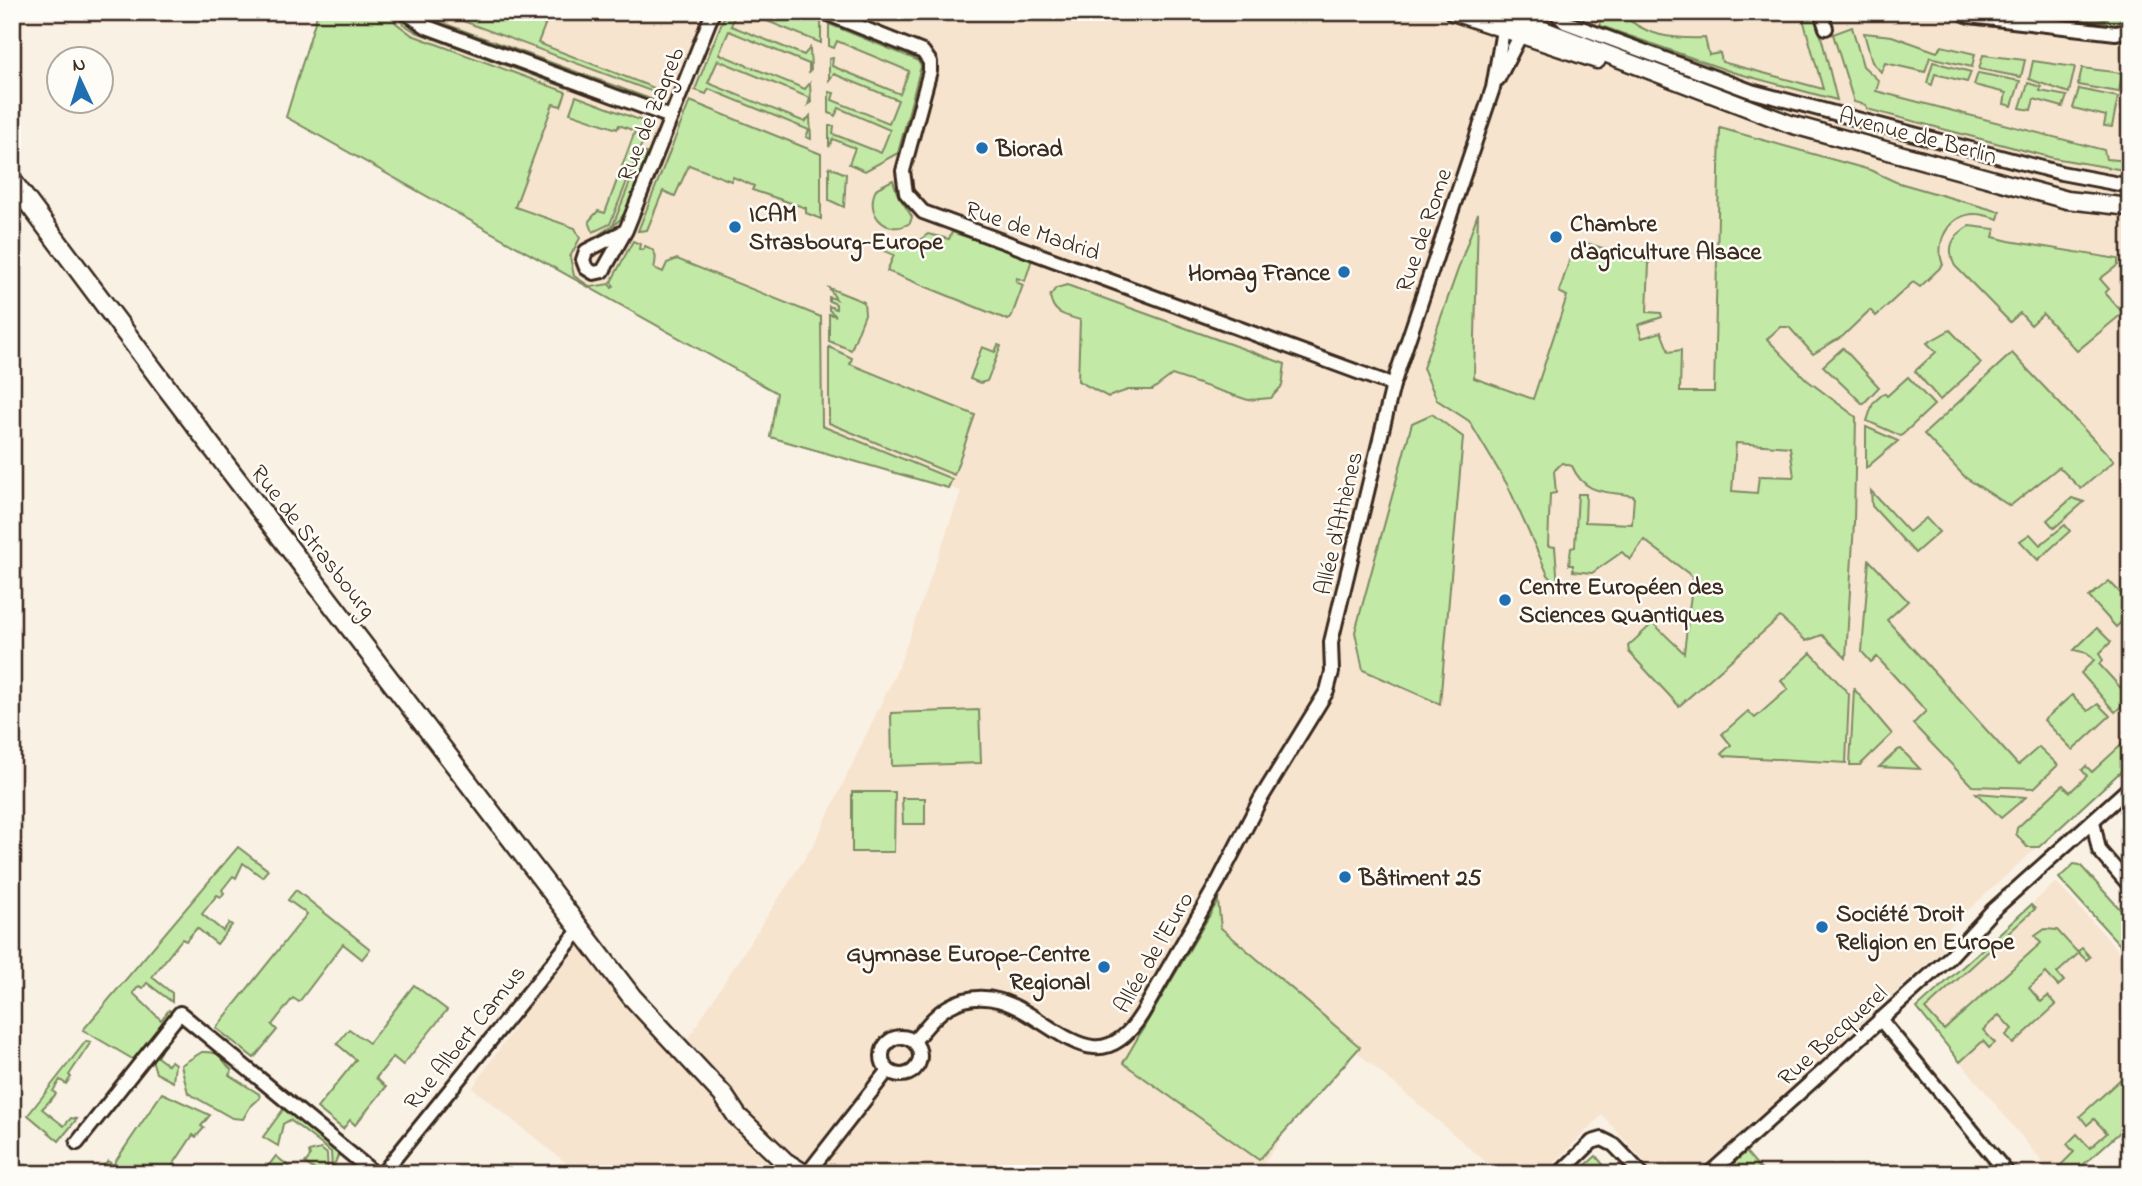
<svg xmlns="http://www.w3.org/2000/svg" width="2142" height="1186" font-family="'Indie Flower',sans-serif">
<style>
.built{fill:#f6e4cf}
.green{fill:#c2eaa6;stroke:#7e8a62;stroke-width:2;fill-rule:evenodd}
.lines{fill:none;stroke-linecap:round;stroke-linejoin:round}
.minor-casing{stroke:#3b2a1e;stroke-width:18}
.tertiary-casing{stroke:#3b2a1e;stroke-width:21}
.secondary-casing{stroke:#3b2a1e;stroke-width:23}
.minor{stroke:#fdfcf7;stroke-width:12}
.tertiary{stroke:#fdfcf7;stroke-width:16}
.secondary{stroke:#fdfcf7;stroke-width:18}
.poi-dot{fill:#1f6fb2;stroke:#fdfcf7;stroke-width:2.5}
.labels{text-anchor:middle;stroke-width:5;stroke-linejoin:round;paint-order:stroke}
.street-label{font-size:24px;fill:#3b2a1e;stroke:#fdfcf7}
.poi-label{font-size:24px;font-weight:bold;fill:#3b2a1e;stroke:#fdfcf7;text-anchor:start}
</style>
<rect width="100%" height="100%" fill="#faf1e5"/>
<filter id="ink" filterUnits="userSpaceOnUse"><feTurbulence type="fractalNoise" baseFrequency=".0143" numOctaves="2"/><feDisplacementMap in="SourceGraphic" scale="14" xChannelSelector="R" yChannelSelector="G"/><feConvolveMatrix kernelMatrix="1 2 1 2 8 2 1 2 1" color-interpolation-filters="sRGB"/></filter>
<g filter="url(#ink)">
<!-- built -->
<g class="built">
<path d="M318 12H2130V762L1939 937 1947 946 1695 1174H1655L1602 1115 1544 1174H1500L1344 1041 1261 1169 1267 1174H580L472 1088 576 939 588 927 683 1046 815 842 899 666 961 491 770 437 777 393 286 117Z"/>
<path d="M2056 882 2130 963V1123L2073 1174H2052L1917 1008Z"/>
</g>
<!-- green -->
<g class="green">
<path d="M318 12H389L396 23 412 35 566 92 561 106 553 104 515 207 575 228 580 238 570 257 574 276 591 287 609 284 612 288 614 286 611 282 633 241 640 244 639 249 643 250 645 246C657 250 657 257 654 268L663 272 667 263 677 259 821 317 822 426 952 479 948 488 770 437 777 393 286 117Z"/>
<path d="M394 12 416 30 567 88 416 32 403 24Z"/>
<path d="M413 12 653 100 652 104 424 19Z"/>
<path d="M439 12H550L538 43 657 89 656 93Z"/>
<path d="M726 12H736L731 26 804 55 810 48 811 70 809 72V64L729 31 719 54 805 89 810 83 811 103 808 105 810 98 718 60 708 83 805 122 810 116 811 139 806 137 809 130 709 89 706 94 695 90Z"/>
<path d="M745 12H799L821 21V43Z"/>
<path d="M1620 12C1645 37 1672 39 1705 38L1709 55 1720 53 1722 62 1823 89 1801 12H1815L1837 100 1732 72 1601 26 1597 13Z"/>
<path d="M2019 12H2078V15L2106 19 2108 12H2128L2115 25Z"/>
<path d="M829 24 917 60 921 66 898 153 865 171 849 164 855 148 833 139 829 147V126H834L833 134 881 153 890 130 839 108 835 116 829 113V92L834 93 832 100 889 123 898 100 834 74 829 80V59L833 58 832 66 900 94 909 71 837 41 834 48 829 46Z"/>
<path d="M1852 27 1863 66 1879 81 1876 91 2104 150 2106 159 2130 161V171L2053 158 1867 109 1866 105 1854 102 1833 34Z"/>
<path d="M1864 33 1892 36 1937 52 1942 46 1975 54 1972 67 1930 57 1925 72 1885 63 1881 72 1872 62Z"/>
<path d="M1983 55 2025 60 2021 77 1979 69Z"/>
<path d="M2033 61 2075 67 2069 93 2029 79Z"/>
<path d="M1933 62 1971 72 1967 82 1935 74 1932 85 1927 83Z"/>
<path d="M2082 68 2122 73 2119 92 2078 85Z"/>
<path d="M1978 73 2020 81 2012 106 2004 104 2006 93 1974 85Z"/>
<path d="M2028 83 2041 87 2040 91 2067 96 2063 107 2034 99 2031 110 2020 108Z"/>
<path d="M2079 89 2118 97 2112 127 2104 126 2106 116 2073 108Z"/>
<path d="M576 96 645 122 648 128 610 224 593 232 589 221 598 211 605 213 635 131 619 125 617 129 570 113Z"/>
<path d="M690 101 821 154V219L806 213V208L752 190 754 186 733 177 731 181 689 165 675 196 663 191 647 230 638 231Z"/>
<path d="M1720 128 1870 170 1896 182 2000 212 1998 219C1991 217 1983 214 1976 214 1949 213 1934 243 1943 265L1920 287 1913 282 1876 316 1870 310 1843 336 1813 354 1789 327H1780L1767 339 1807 380 1856 417 1854 523 1846 658 1822 635 1806 641 1780 617 1679 706 1629 652 1628 646 1653 623 1684 653 1693 577 1644 540 1630 560 1622 552 1592 573 1573 571V565H1569L1571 548 1575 547 1578 494H1586L1585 522 1632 524 1634 496C1605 491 1585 495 1572 466L1562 463 1554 471 1556 493 1550 494 1548 546 1555 547 1558 586 1548 575 1508 486 1469 421 1437 400 1423 368 1478 213 1474 378 1533 399 1567 296 1559 292 1573 249 1587 243 1649 263 1647 312 1661 313 1662 317 1638 325 1642 338 1661 332 1669 352 1681 350 1680 392H1714ZM1736 443 1790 447 1794 477 1759 476 1757 493 1732 491Z"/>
<path d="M642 152 649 154C635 189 632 222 595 237L613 225Z"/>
<path d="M829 167 846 174 844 207 829 200Z"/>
<path d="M893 180 897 193 912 217 910 223C885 238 863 211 877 188Z"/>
<path d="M1969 226 1995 229 1993 237 2009 241 2118 259V265L2100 279 2109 289 2105 293 2123 313 2077 351 2043 314 2031 325 2020 313 2010 322 1955 266C1946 248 1952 236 1969 226Z"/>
<path d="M952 232 1032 259 1025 281 1017 278 1016 282 1023 285 1011 318 1008 320 887 271 894 255 870 245 872 242C891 254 912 247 928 234L949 239Z"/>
<path d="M1067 285 1285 364 1282 386 1271 398 1248 400 1172 375 1152 390H1128L1108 397 1078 381 1080 320C1064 315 1053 314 1050 296L1056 288Z"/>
<path d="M829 288 864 302 865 314 851 350 829 341V314L836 316 829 310V306L836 309V304L829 301V297L836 299Z"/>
<path d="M1950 330 1981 363 1940 400 1915 371 1936 352 1927 343Z"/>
<path d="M998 345 1001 346 987 381 980 383 970 379 982 347 995 352Z"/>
<path d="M829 347 852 358 850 364 975 415 954 475 829 423Z"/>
<path d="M1843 348 1879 387 1863 404 1823 366Z"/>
<path d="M2012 353 2114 461 2081 489 2059 467 2010 506 1966 478 1924 434Z"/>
<path d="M1908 377 1934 405 1901 436 1867 421 1873 403 1884 393 1887 396Z"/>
<path d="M1432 414 1463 437 1440 704 1363 670 1355 632 1412 423Z"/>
<path d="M1866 427 1898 441 1866 468Z"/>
<path d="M1871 491 1909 532 1926 518 1939 532 1915 553 1872 506Z"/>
<path d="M2072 498 2084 502 2054 528 2047 520Z"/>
<path d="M2065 525 2070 531 2038 560 2020 541 2030 534 2040 545Z"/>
<path d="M1869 560 1908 601 1887 620 2018 765 2039 747 2058 765 2034 788 1972 786 1913 724 1926 711 1877 657 1871 662 1862 652Z"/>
<path d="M2109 581 2130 603V614L2116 627 2089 597Z"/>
<path d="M2097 628 2111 642 2099 654 2103 660 2099 664 2130 698 2115 712 2081 673 2094 660 2087 653 2074 650Z"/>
<path d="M1811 653 1849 694 1846 763 1725 756 1722 753 1731 745 1722 734 1748 711 1755 718 1788 689 1781 681Z"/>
<path d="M1854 689 1892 734 1860 765H1850Z"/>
<path d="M2072 695 2088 711 2098 704 2110 716 2073 750 2044 720Z"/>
<path d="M979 710 981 763 892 766 891 713Z"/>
<path d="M2130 726V763L2039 847H2027L2016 834 2017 828 2063 785 2070 792 2087 776 2082 770 2086 766 2092 772 2129 738 2124 732Z"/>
<path d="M1901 749 1920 769 1879 767 1898 750Z"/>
<path d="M852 792H895L894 852H852Z"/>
<path d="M1976 793 2026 797 2001 818Z"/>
<path d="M902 798H925V824H903Z"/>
<path d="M238 847 268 870 262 877 243 863 236 878 233 876 222 890 224 893 221 897 217 895 202 914 223 931 229 923 232 925 217 944 197 928 186 941 182 939 152 977 172 993V1002L147 983 143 988 139 986 133 993 161 1020 169 1010 173 1013 136 1061 83 1030Z"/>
<path d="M2074 864 2080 865 2130 920V956L2059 878Z"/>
<path d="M296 890 370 949 362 959 343 944 299 1002 293 998 272 1025 277 1030 254 1058 216 1028 307 914 288 900Z"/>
<path d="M1218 901 1221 928 1360 1047 1259 1160 1123 1063Z"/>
<path d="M2031 905 2035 909 1925 1009 1944 1030 2041 943 2035 936 2045 929 2057 930 2077 952 2082 948 2090 957 2086 960 2079 953 2057 973 2064 981 2058 986 2046 973 2029 988 2041 1002 2048 996 2056 1005 2013 1044 2006 1035 2012 1029 1999 1015 1983 1030 1995 1043 1989 1048 1983 1041 1960 1062 1917 1008Z"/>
<path d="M414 985 447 1010 403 1065 393 1057 376 1078 386 1087 355 1125 350 1120 343 1129 317 1108 356 1060 337 1044 349 1029 369 1043Z"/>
<path d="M86 1041 91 1042 69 1075 71 1077 66 1084 60 1080 53 1091 56 1094 42 1109 64 1126 71 1118 77 1119 59 1141 28 1115Z"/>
<path d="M156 1052H160L157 1057 168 1065 171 1061 175 1064 173 1082 156 1073 152 1059Z"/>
<path d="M202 1052C225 1051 220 1061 232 1070L229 1075 259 1094 260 1098 250 1107 243 1119 232 1118 188 1093 181 1065Z"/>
<path d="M2122 1078 2129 1085 2123 1092 2130 1100V1123L2073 1174H2052L2074 1152 2067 1144 2077 1134 2090 1148 2107 1133 2094 1119 2087 1125 2080 1116Z"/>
<path d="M162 1093 210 1115 201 1126 204 1128 196 1137 193 1135 167 1174H103L100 1172 108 1161 113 1165Z"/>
<path d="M285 1107 340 1151 332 1170 331 1152 290 1120 283 1124 278 1146 263 1137Z"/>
<path d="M321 1149 327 1154 328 1174H314L316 1171 305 1163 310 1157 309 1152Z"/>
<path d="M1746 1152 1765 1174H1722Z"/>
<path d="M276 1156 298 1174H262Z"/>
<path d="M1596 1156 1611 1174H1576Z"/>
</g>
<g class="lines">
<defs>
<g id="minor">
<path d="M405 12 427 27 671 117"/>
<path d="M823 12 923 52 930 62V71L903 171 906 193 923 212 1393 385"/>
<path d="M1555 12 1565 22 1751 91 2061 173 2130 186"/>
<path d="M1821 12 1826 28"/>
<path d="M1961 12 1969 16 2116 33 2130 30"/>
<path d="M1498 79 1520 36"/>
<path d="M625 231 586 251 583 260 586 268 594 273 603 271 626 230 713 12"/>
<path d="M2093 821 2099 850 2130 886"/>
<path d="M1880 1019 2008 1174"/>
<circle cx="901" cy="1056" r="19"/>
<path d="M914 1041C924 1030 934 1015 948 1007 1028 960 1082 1111 1142 1014L1218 882 1260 800 1327 691 1332 672 1331 642 1393 385 1493 88 1503 30"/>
<path d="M77 1143 180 1013 375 1174"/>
<path d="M382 1174 581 928"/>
<path d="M807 1174 888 1070"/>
<path d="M1559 1174 1592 1142 1602 1139 1614 1145 1642 1174"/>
<path d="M1709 1174 1948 959 1992 911 2130 787"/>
<path d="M2122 1174 2130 1167"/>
</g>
<g id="tertiary">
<path d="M1453 12 1597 60"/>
<path d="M1497 12 1790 124 2067 200 2130 207"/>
</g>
<path id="secondary" d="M12 181 167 388 632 997 723 1095 737 1116 785 1162 804 1174"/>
</defs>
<!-- minor casing -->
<use href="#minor" class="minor-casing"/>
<!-- tertiary casing -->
<use href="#tertiary" class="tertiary-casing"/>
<!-- secondary casing -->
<use href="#secondary" class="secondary-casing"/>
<!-- minor -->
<use href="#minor" class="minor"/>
<!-- tertiary -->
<use href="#tertiary" class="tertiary"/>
<!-- secondary -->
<use href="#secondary" class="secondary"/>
</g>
</g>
<!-- markers -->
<g class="poi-dot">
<circle cx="982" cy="148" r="7"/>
<circle cx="735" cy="227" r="7"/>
<circle cx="1556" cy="237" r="7"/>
<circle cx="1344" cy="272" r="7"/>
<circle cx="1505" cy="600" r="7"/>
<circle cx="1345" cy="877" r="7"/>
<circle cx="1822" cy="927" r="7"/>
<circle cx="1104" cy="967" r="7"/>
</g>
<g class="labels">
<!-- street labels -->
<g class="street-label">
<text transform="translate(650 114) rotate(-68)" y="8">Rue de Zagreb</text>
<text transform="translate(1918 135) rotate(15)" y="8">Avenue de Berlin</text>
<text transform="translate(1033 230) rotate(19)" y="8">Rue de Madrid</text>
<text transform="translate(1423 230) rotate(-71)" y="8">Rue de Rome</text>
<text transform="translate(1338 523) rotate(-77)" y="8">Allée d'Athènes</text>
<text transform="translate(314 541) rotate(52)" y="8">Rue de Strasbourg</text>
<text transform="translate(1153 952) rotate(-60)" y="8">Allée de l'Euro</text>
<text transform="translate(1832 1035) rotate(-42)" y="8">Rue Becquerel</text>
<text transform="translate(464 1037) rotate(-51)" y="8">Rue Albert Camus</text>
</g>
<!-- poi labels -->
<g class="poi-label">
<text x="996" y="156">Biorad</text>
<text x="749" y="221">ICAM<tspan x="749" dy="28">Strasbourg-Europe</tspan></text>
<text x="1570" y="231">Chambre<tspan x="1570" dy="28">d'agriculture Alsace</tspan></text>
<text x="1330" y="280" text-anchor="end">Homag France</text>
<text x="1519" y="594">Centre Européen des<tspan x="1519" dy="28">Sciences Quantiques</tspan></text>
<text x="1359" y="885">Bâtiment 25</text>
<text x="1836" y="921">Société Droit<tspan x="1836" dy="28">Religion en Europe</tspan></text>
<text x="1090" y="961" text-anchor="end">Gymnase Europe-Centre<tspan x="1090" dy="28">Regional</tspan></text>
</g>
</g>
<!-- margin -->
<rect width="2142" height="1186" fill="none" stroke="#fdfcf7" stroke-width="42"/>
<rect x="21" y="21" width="2100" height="1144" fill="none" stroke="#3b2a1e" stroke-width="2.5" filter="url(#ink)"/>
<!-- north arrow -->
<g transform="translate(80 80) rotate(356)"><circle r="33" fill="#fdfcf7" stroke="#afa8a0" stroke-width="2"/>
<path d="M0-5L12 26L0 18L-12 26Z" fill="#1f6fb2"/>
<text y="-10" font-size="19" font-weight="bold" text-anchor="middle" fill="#3b2a1e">N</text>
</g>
</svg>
